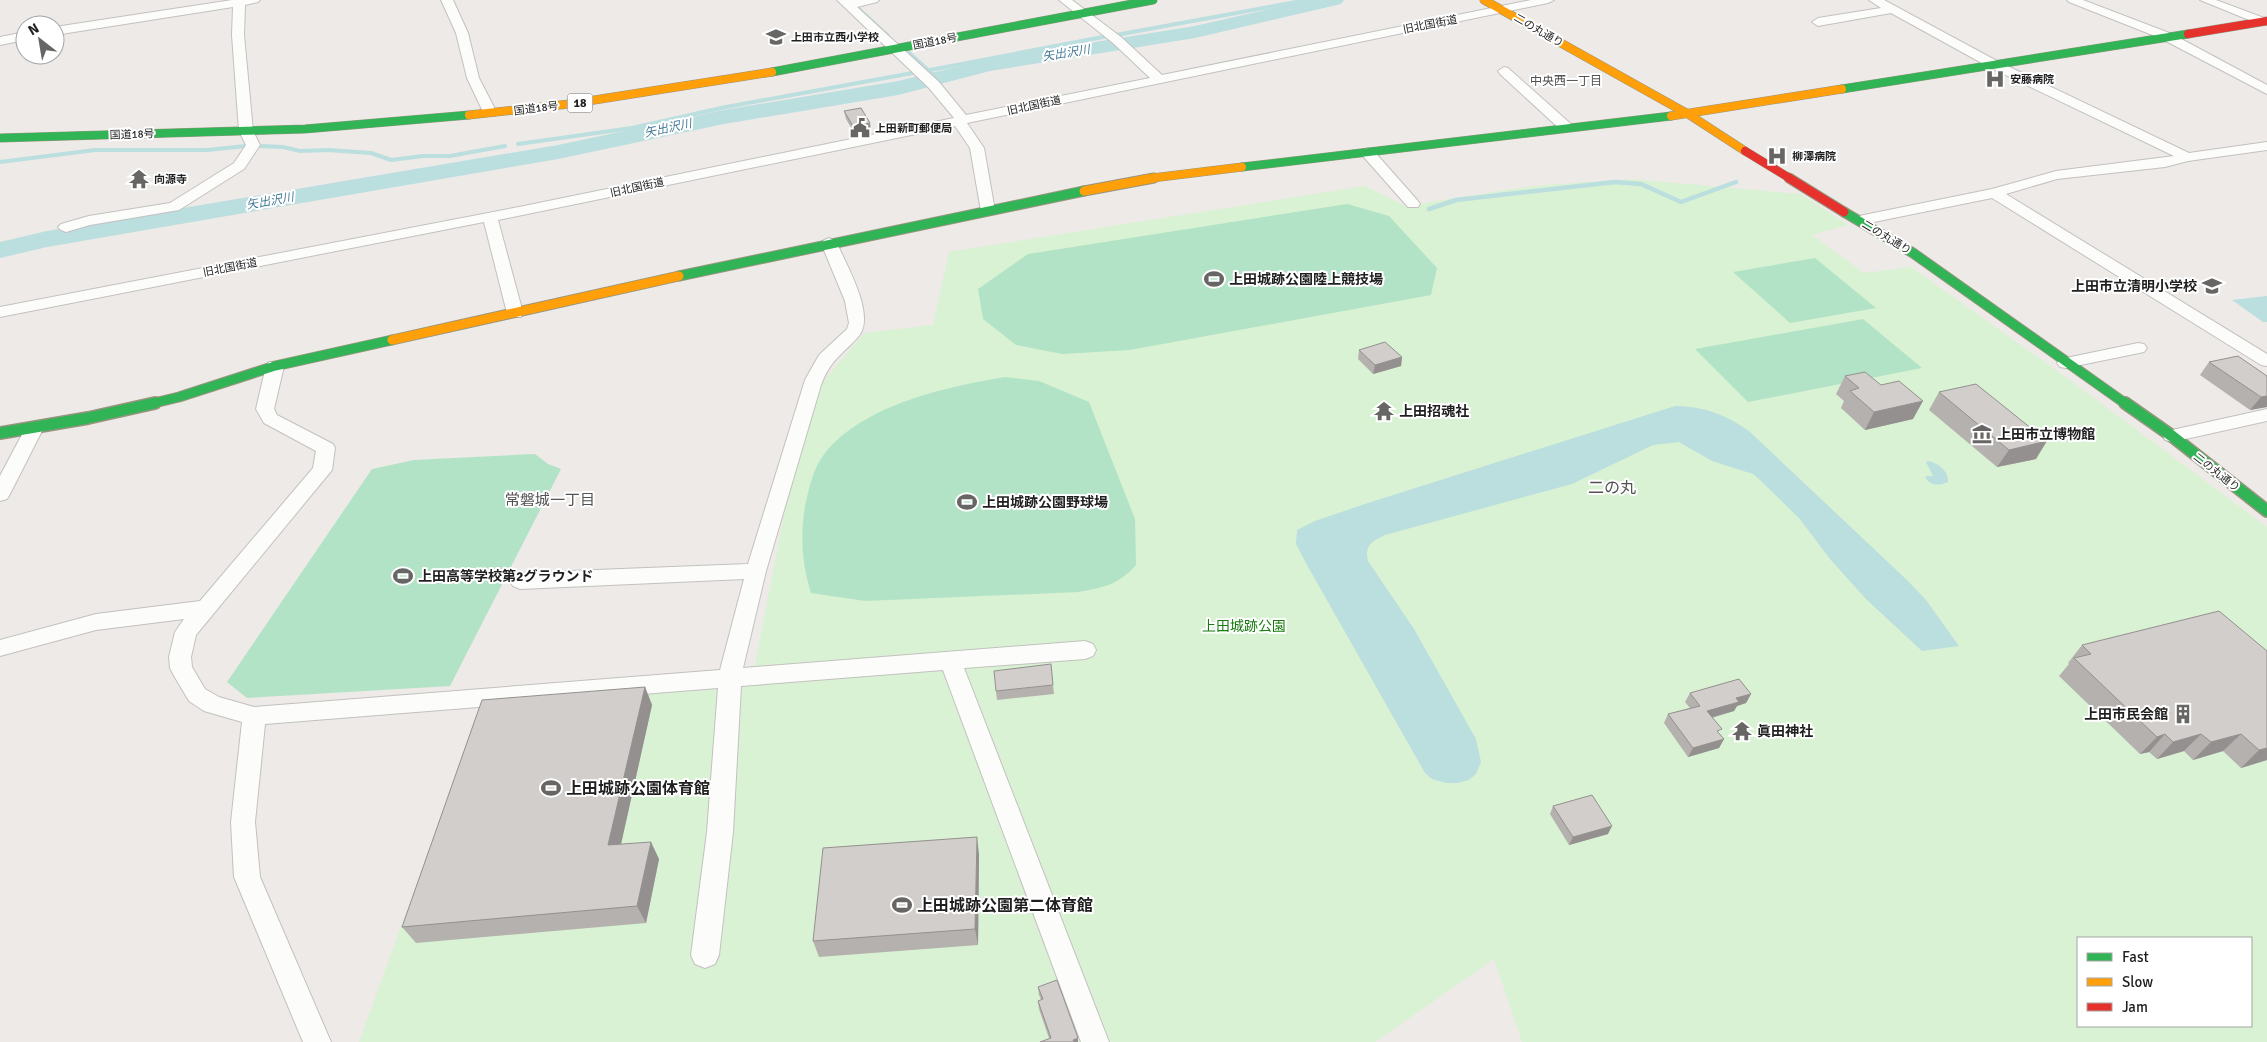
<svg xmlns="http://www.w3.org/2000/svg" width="2267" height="1042" font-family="Signika,'Noto Sans JP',sans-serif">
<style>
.park{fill:#d9f2d3;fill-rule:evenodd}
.pitch{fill:#b3e3c6}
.water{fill:#bbdedf}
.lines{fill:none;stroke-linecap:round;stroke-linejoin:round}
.stream-far1{stroke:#bbdedf;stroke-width:4}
.stream{stroke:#bbdedf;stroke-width:4.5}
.river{fill:#bbdedf;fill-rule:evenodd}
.street-casing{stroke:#c3c1c0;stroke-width:2}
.fast-far2-casing{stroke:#97947f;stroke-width:9}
.fast-far1-casing{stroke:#97947f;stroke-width:11}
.fast-casing{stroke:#97947f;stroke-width:14}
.slow-far1-casing{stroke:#97947f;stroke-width:9}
.slow-casing{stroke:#97947f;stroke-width:11}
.jam-far1-casing{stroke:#97947f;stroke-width:9}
.jam-casing{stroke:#97947f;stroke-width:11}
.street{fill:#fcfcfb;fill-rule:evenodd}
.fast-far2{stroke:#30b455;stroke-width:8}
.fast-far1{stroke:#30b455;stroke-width:9}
.fast{stroke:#30b455;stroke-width:11}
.slow-far1{stroke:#ff9f0a;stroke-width:8}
.slow{stroke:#ff9f0a;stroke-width:9}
.jam-far1{stroke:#e5322d;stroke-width:8}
.jam{stroke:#e5322d;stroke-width:9}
.wall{fill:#b5b1af}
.shaded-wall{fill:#93908f}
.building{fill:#d2cecc;stroke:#93908f}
.labels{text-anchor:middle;stroke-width:4;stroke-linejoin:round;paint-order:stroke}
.far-street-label{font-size:11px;fill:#1f1f1f;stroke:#fff}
.far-poi-label{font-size:11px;font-weight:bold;fill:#1f1f1f;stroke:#fff;text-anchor:start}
.far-water-label{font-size:12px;font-style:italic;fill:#437a96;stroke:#fff}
.far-neighbourhood-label{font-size:12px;fill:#525252;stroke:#fff}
.shield{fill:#fff;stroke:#626262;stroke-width:1}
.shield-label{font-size:12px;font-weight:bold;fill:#1f1f1f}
.poi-label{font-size:14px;font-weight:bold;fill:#1f1f1f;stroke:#fff;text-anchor:start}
.park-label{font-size:14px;fill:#177c0e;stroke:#fff}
.neighbourhood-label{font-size:15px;fill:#525252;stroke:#fff}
.quarter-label{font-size:16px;fill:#525252;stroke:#fff}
.near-poi-label{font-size:16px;font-weight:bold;fill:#1f1f1f;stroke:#fff;text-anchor:start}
</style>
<rect width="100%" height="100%" fill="#edeae7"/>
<!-- park -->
<path class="park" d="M1631 179 1800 194 1848 225 1812 235 1864 273 1911 267 2067 378 2267 527V1042H1522L1494 959 1375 1042H359L483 701 752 681 800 430 823 382 864 333 933 325 949 252 1365 186 1406 206 1533 186ZM2078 938H2251V1026H2078Z"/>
<!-- pitch -->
<g class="pitch">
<path d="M1347 204 1389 216 1437 268 1431 295 1130 350 1062 354 1016 345 983 319 978 289 1028 254Z"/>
<path d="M1815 258 1876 308 1790 323 1733 272Z"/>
<path d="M1863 319 1922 368 1748 402 1695 349Z"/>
<path d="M1005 377 1039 381 1089 402 1135 519 1136 565C1118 585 1105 587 1079 592L865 601 811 593C802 564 800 537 805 506 809 488 813 468 825 453 865 404 946 387 1005 377Z"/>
<path d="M535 454 548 464 561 469 450 686 247 698 227 682 372 469 414 460Z"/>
</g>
<!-- water -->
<g class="water">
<path d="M2267 296V322H2263L2232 300Z"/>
<path d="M1675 406C1704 406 1727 415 1750 432L1908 581 1926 600 1959 646 1922 651 1866 599 1830 559 1799 518 1759 479 1753 474 1712 461 1679 442 1653 445 1572 484 1385 535C1372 541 1364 546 1368 561L1414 629 1476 739 1481 762 1476 774 1469 780 1457 783H1446L1432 779 1425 773 1307 565 1296 544 1297 530 1315 521 1368 503Z"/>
<path d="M1928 461C1939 463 1949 472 1948 482 1939 486 1930 486 1925 477L1927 476H1933L1926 462Z"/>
</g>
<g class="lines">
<!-- stream-far1 -->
<g class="stream-far1">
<path d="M849 0 888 36"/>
<path d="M1116 35 1307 0"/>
<path d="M908 52 938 79"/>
<path d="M925 71 1108 36"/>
<path d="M518 144 632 128 726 107 918 72"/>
<path d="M259 146 283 147 300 151 328 150 371 153 391 160 423 156H450L505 146"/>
<path d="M0 162 95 150H207L246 146"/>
</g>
<!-- stream -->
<path class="stream" d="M1429 209 1456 200 1615 182 1641 184 1681 202 1736 182"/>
<!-- river -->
<path class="river" d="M1309 0H1344L1341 4 1195 38 990 71 898 95 724 124 558 159 47 247 0 258V242L47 231 558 145 724 110 898 81 990 59 1195 26Z"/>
<defs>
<g id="street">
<path d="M232 0H260L258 2 245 5 244 35 253 131 260 145 244 169 179 210 90 225 66 232 61 230 58 227 61 224 89 216 170 203 234 163 246 145 239 131 232 35 233 7 55 35V27Z"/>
<path d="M441 0H453L468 33 479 78 497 113 495 116H485L467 78 456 33Z"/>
<path d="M837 0H879L877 2 857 7 939 82 966 115 1150 78 1113 43 1059 0H1072L1121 37 1162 75 1531 0H1554L1548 3 967 123 984 148 995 211 988 215 981 211 970 148 955 126 498 220 523 313 521 317H509L507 313 484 222 0 317V307L519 207 954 118 929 88Z"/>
<path d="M1869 0H1884L1997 61 2189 153 2267 142V150L2188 161 2165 167 2057 179 2006 194 2267 354V366L2261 365 1992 198 1859 225 1854 223 1851 220 1854 217 1992 189 2056 171 2174 156 1989 67 1891 13 1818 26 1812 22 1818 18 1881 8Z"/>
<path d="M2067 0H2083L2172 34 2267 85V94L2160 38 2069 2Z"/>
<path d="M2200 0H2216L2267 19V25L2259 24Z"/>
<path d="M25 32V40L0 45V37Z"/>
<path d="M1504 67 1508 68 1572 125 1574 128 1572 131H1562L1500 74 1498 71Z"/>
<path d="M1367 148 1372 149 1418 201 1420 204 1418 207H1408L1362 155 1360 152Z"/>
<path d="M829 238 834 240 837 243C846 265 877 316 858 337 841 356 831 359 821 385L766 571 743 668 1085 641 1093 644 1096 650 1093 656 1085 659 964 668 1109 1042H1081L943 670 741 686 733 832 719 955 715 964 705 968 695 964 691 955 707 832 718 688 265 724 255 822 260 877 331 1042H303L234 877 231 822 242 722 204 711 189 701 173 674 170 668 169 657 175 632 184 619 96 630 0 656V640L96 614 200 601 313 468 316 451 264 423 256 409 266 366 269 362H281L284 366 274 409 277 415 333 444 335 448 332 470 196 635 191 657 192 667 205 689 219 697 254 707 720 670 744 579 520 589 513 586 510 581 513 576 520 573 748 564 805 380 819 355 847 329 849 323 845 301 821 243 824 240Z"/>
<path d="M2138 343 2144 344 2147 348 2144 352 2066 368 2060 367 2057 363 2060 359 2066 358Z"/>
<path d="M2267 409V421L2172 442 2165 440 2163 436 2165 432 2172 430Z"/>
<path d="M34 423 41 425 43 429 10 494 7 499 0 501V476L27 425Z"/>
</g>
<g id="fast-far2">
<path d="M772 72 1153 0"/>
<path d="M1842 89 2188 34"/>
<path d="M0 138 305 129 469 115"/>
<path d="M1242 167 1671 116"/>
</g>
<g id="fast-far1">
<path d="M1844 212 1913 253 2126 404"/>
<path d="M679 276 1084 191"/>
<path d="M150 404 179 397 275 366 392 340"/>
</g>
<g id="fast">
<path d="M2125 403 2172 436 2267 511"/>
<path d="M0 433 88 418 155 403"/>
</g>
<g id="slow-far1">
<path d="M1484 0 1688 114 1745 151"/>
<path d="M469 115 569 104 772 72"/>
<path d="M1671 116 1842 89"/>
<path d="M1144 179 1242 167"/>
</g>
<g id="slow">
<path d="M1084 191 1154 178"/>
<path d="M392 340 679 276"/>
</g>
<g id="jam-far1">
<path d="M2188 34 2267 21"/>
<path d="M1745 151 1791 179"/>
</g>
<path id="jam" d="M1789 178 1844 212"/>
</defs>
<!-- street casing -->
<use href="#street" class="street-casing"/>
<!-- fast-far2 casing -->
<use href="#fast-far2" class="fast-far2-casing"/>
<!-- fast-far1 casing -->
<use href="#fast-far1" class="fast-far1-casing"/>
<!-- fast casing -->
<use href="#fast" class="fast-casing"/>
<!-- slow-far1 casing -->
<use href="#slow-far1" class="slow-far1-casing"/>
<!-- slow casing -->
<use href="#slow" class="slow-casing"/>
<!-- jam-far1 casing -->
<use href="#jam-far1" class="jam-far1-casing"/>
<!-- jam casing -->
<use href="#jam" class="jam-casing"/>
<!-- street -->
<use href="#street" class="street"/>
<!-- fast-far2 -->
<use href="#fast-far2" class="fast-far2"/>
<!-- fast-far1 -->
<use href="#fast-far1" class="fast-far1"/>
<!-- fast -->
<use href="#fast" class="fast"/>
<!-- slow-far1 -->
<use href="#slow-far1" class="slow-far1"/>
<!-- slow -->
<use href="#slow" class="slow"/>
<!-- jam-far1 -->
<use href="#jam-far1" class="jam-far1"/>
<!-- jam -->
<use href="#jam" class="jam"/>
</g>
<!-- wall -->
<g class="wall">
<path d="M844 111 871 131 855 134 846 119Z"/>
<path d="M1359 350 1402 357 1401 366 1373 374 1358 359Z"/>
<path d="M2209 362 2267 376V407L2250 410 2200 375Z"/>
<path d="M1845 376 1913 419 1865 430 1841 408 1844 401 1836 394Z"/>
<path d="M1939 392 2036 459 1997 467 1929 410Z"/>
<path d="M2082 645 2267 651V760L2241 768 2223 751 2193 760 2184 751 2157 759 2149 752 2140 754 2059 676 2069 664 2068 663Z"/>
<path d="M1053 685 1054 694 997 700 996 691Z"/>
<path d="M645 687 652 705 621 844 659 859 646 923 416 943 402 927Z"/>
<path d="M1690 693 1751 694 1746 703 1737 706 1734 711 1712 718 1719 734 1724 739 1719 748 1688 757 1664 723 1668 714 1690 708 1685 702Z"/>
<path d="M1553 806 1608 834 1569 845 1550 814Z"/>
<path d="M979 854 978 945 819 957 813 941Z"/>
<path d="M1038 987 1078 1038H1049L1039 1009 1038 1001 1041 1000 1039 995Z"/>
</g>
<!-- shaded-wall -->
<g class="shaded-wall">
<path d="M870 123 871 131 855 134 853 126Z"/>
<path d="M1402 357 1401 366 1373 374 1375 365Z"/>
<path d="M2267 396V407L2250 410 2261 397Z"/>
<path d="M1923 401 1913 419 1865 430 1874 412Z"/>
<path d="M2047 441 2036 459 1997 467 2009 450Z"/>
<path d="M645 687 652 705 617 862 608 845Z"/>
<path d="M1751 694 1746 703 1737 706 1734 711 1702 720 1707 711 1736 698Z"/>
<path d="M2165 734 2149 752 2140 754 2157 737Z"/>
<path d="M2201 734 2184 751 2157 759 2173 742Z"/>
<path d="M2241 734 2223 751 2193 760 2211 742Z"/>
<path d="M1724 739 1719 748 1688 757 1693 748Z"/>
<path d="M2267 748V760L2241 768 2259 750Z"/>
<path d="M1612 826 1608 834 1569 845 1573 837Z"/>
<path d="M977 837 979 854 978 945 975 929Z"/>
<path d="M651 842 659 859 646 923 637 906Z"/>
<path d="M1078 1038V1042H1073V1040Z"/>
</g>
<!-- building -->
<g class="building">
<path d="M861 108 870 123 853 126 844 111Z"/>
<path d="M1385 342 1402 357 1375 365 1359 350Z"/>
<path d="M2238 356 2267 376V396L2261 397 2209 362Z"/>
<path d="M1865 372 1881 385 1899 381 1923 401 1874 412 1850 391 1859 388 1845 376Z"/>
<path d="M1976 384 2047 441 2009 450 1939 392Z"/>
<path d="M2219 611 2267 651V748L2259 750 2241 734 2211 742 2201 734 2173 742 2165 734 2157 737 2074 658 2091 654 2082 645Z"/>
<path d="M1051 664 1053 685 996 691 994 671Z"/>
<path d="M1739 679 1751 694 1736 698 1739 702 1707 711 1722 729 1717 731 1724 739 1693 748 1668 714 1700 706 1690 693Z"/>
<path d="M645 687 608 845 651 842 637 906 402 927 482 700Z"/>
<path d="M1592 795 1612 826 1573 837 1553 806Z"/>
<path d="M977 837 975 929 813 941 823 848Z"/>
<path d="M1057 980 1078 1038 1073 1040 1074 1042H1040L1051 1038 1038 1001 1043 999 1038 987Z"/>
</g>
<!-- icons -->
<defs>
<symbol id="school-bare" viewBox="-9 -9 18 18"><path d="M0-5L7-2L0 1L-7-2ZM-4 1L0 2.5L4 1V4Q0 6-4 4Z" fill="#676665" stroke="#fff" stroke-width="2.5" paint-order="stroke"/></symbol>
<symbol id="hospital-bare" viewBox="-9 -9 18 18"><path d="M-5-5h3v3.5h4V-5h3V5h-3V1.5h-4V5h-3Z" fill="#676665" stroke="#fff" stroke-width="2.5" paint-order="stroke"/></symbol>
<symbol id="civic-bare" viewBox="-9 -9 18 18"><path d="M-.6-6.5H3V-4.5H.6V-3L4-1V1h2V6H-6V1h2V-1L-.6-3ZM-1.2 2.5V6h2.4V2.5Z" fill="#676665" stroke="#fff" stroke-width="2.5" paint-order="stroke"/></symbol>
<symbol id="temple-bare" viewBox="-9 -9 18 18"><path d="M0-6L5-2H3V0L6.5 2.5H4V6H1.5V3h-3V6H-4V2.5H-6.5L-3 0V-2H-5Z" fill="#676665" stroke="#fff" stroke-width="2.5" paint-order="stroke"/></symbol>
<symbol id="stadium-bare" viewBox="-9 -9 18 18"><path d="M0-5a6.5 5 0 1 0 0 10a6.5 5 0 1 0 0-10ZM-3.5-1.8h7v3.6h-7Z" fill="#676665" stroke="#fff" stroke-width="2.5" paint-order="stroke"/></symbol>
<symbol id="museum-bare" viewBox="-9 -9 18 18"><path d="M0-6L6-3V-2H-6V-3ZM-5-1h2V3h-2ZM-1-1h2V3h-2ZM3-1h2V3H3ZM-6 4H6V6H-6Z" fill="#676665" stroke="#fff" stroke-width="2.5" paint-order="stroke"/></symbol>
<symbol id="building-bare" viewBox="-9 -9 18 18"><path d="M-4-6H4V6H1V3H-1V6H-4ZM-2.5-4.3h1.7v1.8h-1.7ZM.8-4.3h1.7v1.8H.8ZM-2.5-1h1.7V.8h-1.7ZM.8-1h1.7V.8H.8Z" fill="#676665" stroke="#fff" stroke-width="2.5" paint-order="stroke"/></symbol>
</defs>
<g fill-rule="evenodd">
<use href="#school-bare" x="762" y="23" width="28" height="28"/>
<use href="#hospital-bare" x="1981" y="65" width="28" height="28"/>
<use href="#civic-bare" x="846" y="114" width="28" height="28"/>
<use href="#hospital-bare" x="1763" y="142" width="28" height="28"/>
<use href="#temple-bare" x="125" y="165" width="28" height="28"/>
<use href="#stadium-bare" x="1200" y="265" width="28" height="28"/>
<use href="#school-bare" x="2198" y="272" width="28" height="28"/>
<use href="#temple-bare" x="1370" y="397" width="28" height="28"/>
<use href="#museum-bare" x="1968" y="420" width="28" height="28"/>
<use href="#stadium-bare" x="953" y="488" width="28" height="28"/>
<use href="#stadium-bare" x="389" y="562" width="28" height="28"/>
<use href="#building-bare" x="2169" y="700" width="28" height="28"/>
<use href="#temple-bare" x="1728" y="717" width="28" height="28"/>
<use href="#stadium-bare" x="537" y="774" width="28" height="28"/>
<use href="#stadium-bare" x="888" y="891" width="28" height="28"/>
</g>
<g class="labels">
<!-- far-street labels -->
<g class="far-street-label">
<text transform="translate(1430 24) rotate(-11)" y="4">旧北国街道</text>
<text transform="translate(1539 30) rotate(30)" y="4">二の丸通り</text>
<text transform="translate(935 41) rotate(-11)" y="4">国道18号</text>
<text transform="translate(1034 105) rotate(-12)" y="4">旧北国街道</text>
<text transform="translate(536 108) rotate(-7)" y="4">国道18号</text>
<text transform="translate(132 134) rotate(-2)" y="4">国道18号</text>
<text transform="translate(637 187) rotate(-12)" y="4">旧北国街道</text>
<text transform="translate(1887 237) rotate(31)" y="4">二の丸通り</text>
<text transform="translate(230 267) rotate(-11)" y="4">旧北国街道</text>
<text transform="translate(2217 472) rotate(38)" y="4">二の丸通り</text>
</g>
<!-- far-poi labels -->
<g class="far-poi-label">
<text x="791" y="41">上田市立西小学校</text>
<text x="2010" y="83">安藤病院</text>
<text x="875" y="132">上田新町郵便局</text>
<text x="1792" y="160">柳澤病院</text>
<text x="154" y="183">向源寺</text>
</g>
<!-- far-water labels -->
<g class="far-water-label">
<text transform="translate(1066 53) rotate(-9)" y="4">矢出沢川</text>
<text transform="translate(668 128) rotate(-12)" y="4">矢出沢川</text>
<text transform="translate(270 201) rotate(-10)" y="4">矢出沢川</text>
</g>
<!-- far-neighbourhood labels -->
<g class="far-neighbourhood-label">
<text x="1566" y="85">中央西一丁目</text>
</g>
<!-- shield labels -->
<rect class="shield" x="567.5" y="93.5" width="25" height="19" rx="4"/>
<g class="shield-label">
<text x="580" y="107">18</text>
</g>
<!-- poi labels -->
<g class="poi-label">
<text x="1229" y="284">上田城跡公園陸上競技場</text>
<text x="2197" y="291" text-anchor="end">上田市立清明小学校</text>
<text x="1399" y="416">上田招魂社</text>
<text x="1997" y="439">上田市立博物館</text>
<text x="982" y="507">上田城跡公園野球場</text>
<text x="418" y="581">上田高等学校第2グラウンド</text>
<text x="2168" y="719" text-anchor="end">上田市民会館</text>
<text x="1757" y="736">眞田神社</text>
</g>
<!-- park labels -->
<g class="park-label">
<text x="1244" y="631">上田城跡公園</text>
</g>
<!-- neighbourhood labels -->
<g class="neighbourhood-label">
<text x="550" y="505">常磐城一丁目</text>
</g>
<!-- quarter labels -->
<g class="quarter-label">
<text x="1612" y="493">二の丸</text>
</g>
<!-- near-poi labels -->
<g class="near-poi-label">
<text x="566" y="794">上田城跡公園体育館</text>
<text x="917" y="911">上田城跡公園第二体育館</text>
</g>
</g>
<!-- legend -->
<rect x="2077" y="937" width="175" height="90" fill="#ffffff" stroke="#a5a5a5"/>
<rect x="2087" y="953" width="25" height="8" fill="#30b455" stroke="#a5a5a5"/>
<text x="2122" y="962" font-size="15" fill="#1f1f1f">Fast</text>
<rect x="2087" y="978" width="25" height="8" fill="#ff9f0a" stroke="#a5a5a5"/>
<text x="2122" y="987" font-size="15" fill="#1f1f1f">Slow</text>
<rect x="2087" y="1003" width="25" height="8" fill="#e5322d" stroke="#a5a5a5"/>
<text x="2122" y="1012" font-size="15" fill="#1f1f1f">Jam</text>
<!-- north arrow -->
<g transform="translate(40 40) rotate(329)"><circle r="24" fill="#ffffff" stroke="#a5a5a5"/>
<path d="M0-4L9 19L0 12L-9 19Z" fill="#676665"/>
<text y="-8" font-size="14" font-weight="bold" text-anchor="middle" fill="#1f1f1f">N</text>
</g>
</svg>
